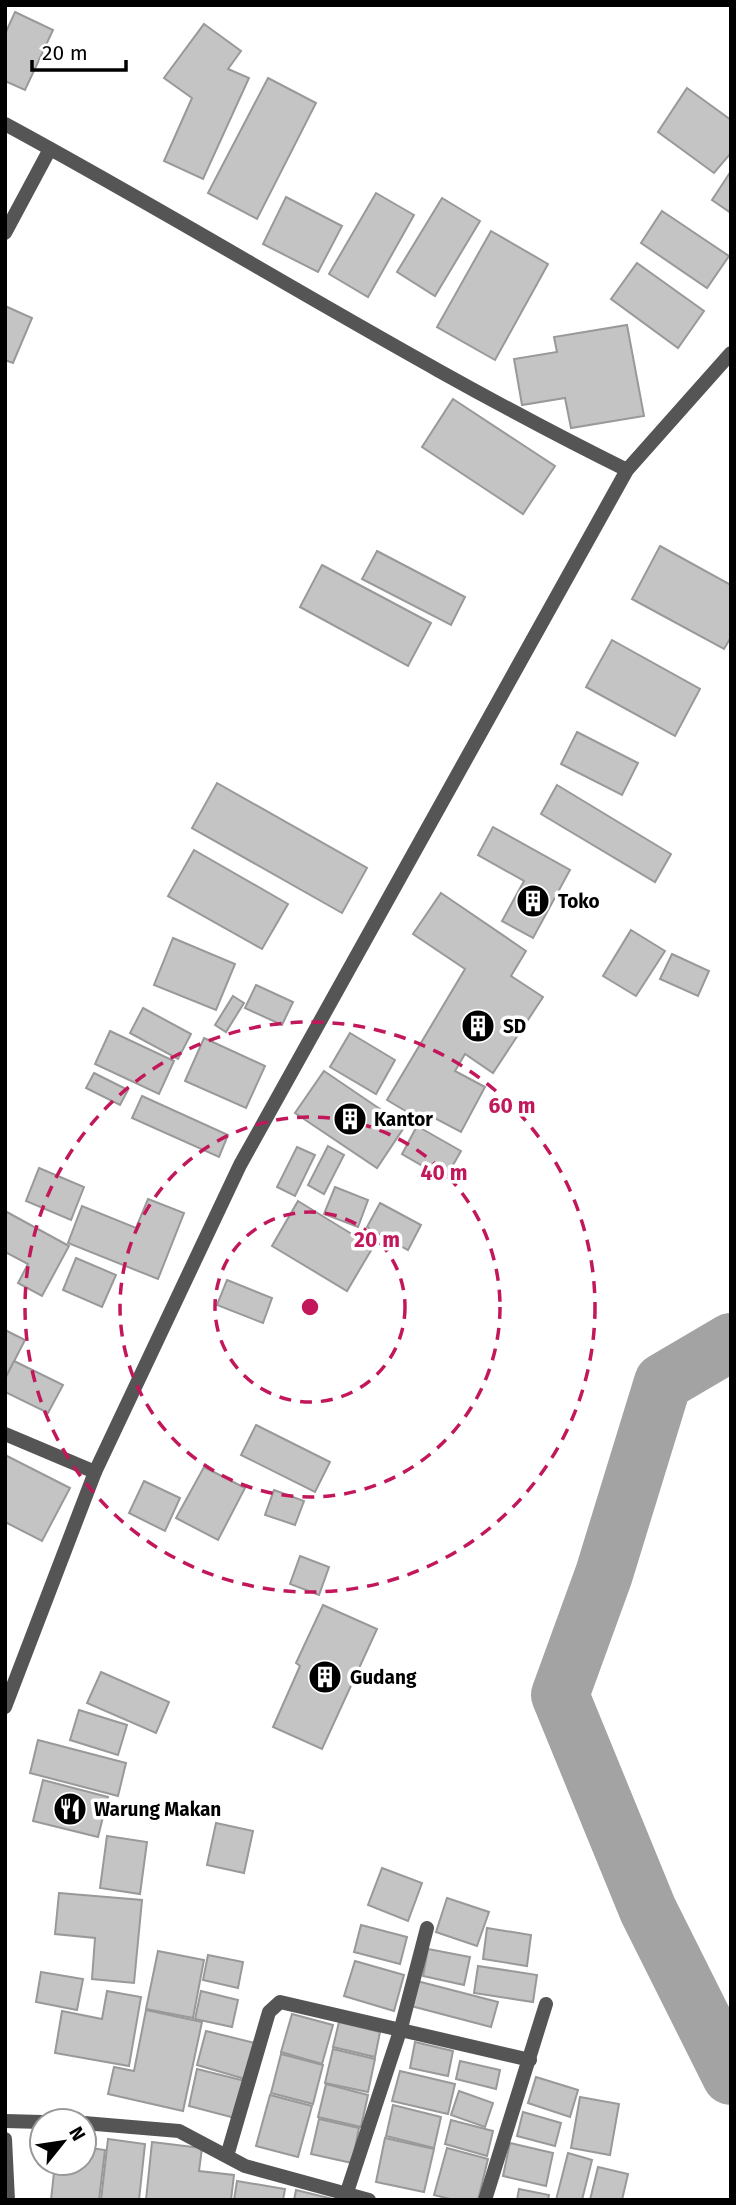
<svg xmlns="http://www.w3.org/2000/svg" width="736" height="2205" font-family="'Fira Sans',sans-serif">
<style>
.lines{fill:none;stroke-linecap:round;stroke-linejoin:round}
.river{stroke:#a3a3a3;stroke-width:58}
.building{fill:#c4c4c4;stroke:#999;stroke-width:2}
.street{stroke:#555;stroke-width:14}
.ring{fill:none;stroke:#c2185b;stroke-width:3.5;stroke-dasharray:12 9}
.labels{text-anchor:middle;stroke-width:7;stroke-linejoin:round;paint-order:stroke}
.poi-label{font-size:19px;font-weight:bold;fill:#000;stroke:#fff;text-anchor:start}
.centre{fill:#c2185b;stroke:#fff;stroke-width:3.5}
.ring-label{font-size:21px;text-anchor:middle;font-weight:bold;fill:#c2185b;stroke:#fff;stroke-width:7;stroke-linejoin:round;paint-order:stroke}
</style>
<rect width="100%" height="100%" fill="#fff"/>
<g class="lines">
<!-- river -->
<path class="river" d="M731 1342 663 1382 604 1574 560 1695 648 1910 731 2076"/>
</g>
<!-- building -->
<g class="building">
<path d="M15 12 53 30 25 90 5 81V34Z"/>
<path d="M204 24 241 51 228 69 249 78 203 179 164 161 192 98 164 78Z"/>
<path d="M268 78 316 103 257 219 208 193Z"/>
<path d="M687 88 731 120V153L714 173 658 132Z"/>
<path d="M731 171V213L712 200Z"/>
<path d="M376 193 414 215 368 297 329 274Z"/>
<path d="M286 197 342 226 318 272 263 244Z"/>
<path d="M442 198 480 221 435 296 397 272Z"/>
<path d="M662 211 729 256 707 288 641 243Z"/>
<path d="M491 231 548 264 495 360 437 327Z"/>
<path d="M637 263 704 311 678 348 611 299Z"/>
<path d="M5 306 32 318 13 363 5 360Z"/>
<path d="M627 325 644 416 571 428 565 398 522 405 514 359 557 352 554 337Z"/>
<path d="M453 399 555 466 523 514 422 447Z"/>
<path d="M660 546 731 585V637L724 649 632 599Z"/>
<path d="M377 551 465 597 451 625 362 579Z"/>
<path d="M322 565 431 623 408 666 300 607Z"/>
<path d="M612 640 700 689 675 736 586 687Z"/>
<path d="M577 732 638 763 622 795 561 764Z"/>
<path d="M217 783 367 868 342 913 192 828Z"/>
<path d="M557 785 671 854 655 882 541 814Z"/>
<path d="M493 827 570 870 533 938 502 921 524 881 478 855Z"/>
<path d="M194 850 288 904 262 949 168 896Z"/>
<path d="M441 893 526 951 511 976 543 997 493 1073 465 1054 455 1071 485 1087 461 1132 429 1115 424 1122 387 1100 465 969 413 934Z"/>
<path d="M631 930 665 951 636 996 603 976Z"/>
<path d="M173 938 235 964 216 1010 154 985Z"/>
<path d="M672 954 709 971 698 996 660 979Z"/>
<path d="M256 985 293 1002 282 1025 245 1008Z"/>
<path d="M233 996 244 1003 226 1032 215 1025Z"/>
<path d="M143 1008 191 1034 178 1059 130 1033Z"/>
<path d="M110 1031 174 1061 159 1094 95 1064Z"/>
<path d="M350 1033 395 1060 376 1094 330 1067Z"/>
<path d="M204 1038 265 1066 246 1108 185 1081Z"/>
<path d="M324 1071 405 1126 377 1168 295 1113Z"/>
<path d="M94 1073 128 1090 120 1105 86 1088Z"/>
<path d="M142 1096 228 1135 219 1157 132 1118Z"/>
<path d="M417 1126 461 1151 445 1179 402 1154Z"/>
<path d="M328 1146 344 1155 324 1194 308 1185Z"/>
<path d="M297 1147 315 1155 295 1196 277 1187Z"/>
<path d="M39 1168 84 1187 71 1220 26 1201Z"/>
<path d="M335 1187 368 1200 358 1227 324 1214Z"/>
<path d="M148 1199 184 1213 158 1279 68 1243 82 1206 136 1228Z"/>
<path d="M298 1201 373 1247 347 1291 272 1246Z"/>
<path d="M380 1203 421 1225 408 1250 367 1227Z"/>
<path d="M5 1211 69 1246 42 1296 18 1283 28 1264 5 1252Z"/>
<path d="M76 1258 116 1275 102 1307 63 1290Z"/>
<path d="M227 1280 272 1298 263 1323 217 1305Z"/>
<path d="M5 1330 25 1340 5 1379Z"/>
<path d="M14 1361 63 1385 48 1413 5 1392V1379Z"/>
<path d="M256 1425 330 1462 315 1492 241 1455Z"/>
<path d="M5 1455 70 1488 42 1541 5 1522Z"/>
<path d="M204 1467 245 1488 218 1540 176 1518Z"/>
<path d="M144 1481 180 1498 165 1531 129 1513Z"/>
<path d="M274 1490 304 1501 295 1525 265 1515Z"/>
<path d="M300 1556 329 1567 319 1595 290 1584Z"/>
<path d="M323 1605 377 1629 322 1749 273 1727 300 1666 296 1663Z"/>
<path d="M101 1672 169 1702 156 1733 87 1703Z"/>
<path d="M79 1710 127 1725 118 1755 70 1740Z"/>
<path d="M38 1740 126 1763 118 1796 30 1773Z"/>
<path d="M43 1780 108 1797 98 1837 33 1821Z"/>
<path d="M216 1823 253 1831 244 1873 207 1865Z"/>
<path d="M107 1836 147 1842 140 1894 100 1888Z"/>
<path d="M382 1868 422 1883 408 1921 368 1905Z"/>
<path d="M59 1893 142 1900 134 1983 92 1979 95 1938 55 1934Z"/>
<path d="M447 1898 489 1912 477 1946 436 1932Z"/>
<path d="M361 1925 407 1937 400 1964 354 1952Z"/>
<path d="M487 1928 531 1935 527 1966 483 1959Z"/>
<path d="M428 1949 470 1957 464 1985 423 1976Z"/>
<path d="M158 1951 204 1960 193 2018 146 2009Z"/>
<path d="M208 1955 243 1962 238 1988 203 1980Z"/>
<path d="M355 1961 404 1975 394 2011 344 1996Z"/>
<path d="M478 1966 537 1975 533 2002 474 1993Z"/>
<path d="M41 1972 83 1979 77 2010 36 2002Z"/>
<path d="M417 1981 498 2002 491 2027 411 2006Z"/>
<path d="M107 1991 141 1997 129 2066 55 2053 62 2011 102 2019Z"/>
<path d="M201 1991 238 2000 232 2027 195 2019Z"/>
<path d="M146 2010 202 2022 183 2111 108 2094 114 2067 134 2071Z"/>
<path d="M292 2014 333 2025 322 2064 281 2052Z"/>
<path d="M339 2022 380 2032 375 2057 333 2047Z"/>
<path d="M206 2031 255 2043 245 2079 197 2065Z"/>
<path d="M415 2042 453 2051 448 2076 410 2068Z"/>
<path d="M333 2049 375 2059 368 2092 325 2083Z"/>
<path d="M281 2054 323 2065 313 2104 271 2093Z"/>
<path d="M460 2061 500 2070 496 2089 456 2079Z"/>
<path d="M197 2069 245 2081 235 2118 189 2106Z"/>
<path d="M400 2071 455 2084 448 2114 392 2101Z"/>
<path d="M536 2077 578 2090 570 2117 528 2103Z"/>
<path d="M326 2084 368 2095 361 2127 318 2117Z"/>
<path d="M459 2091 493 2103 485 2127 451 2115Z"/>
<path d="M270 2095 312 2106 298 2157 256 2146Z"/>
<path d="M580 2097 619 2104 610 2155 571 2148Z"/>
<path d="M393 2105 441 2117 434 2148 386 2136Z"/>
<path d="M523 2112 561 2123 555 2146 517 2136Z"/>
<path d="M319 2119 359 2128 352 2163 311 2154Z"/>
<path d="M451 2120 493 2131 487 2156 445 2144Z"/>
<path d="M385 2138 434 2149 424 2192 376 2182Z"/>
<path d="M108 2139 145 2144 139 2200H101Z"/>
<path d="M152 2142 202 2148 199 2171 234 2175 231 2200H146Z"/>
<path d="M510 2143 553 2153 546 2186 503 2176Z"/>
<path d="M84 2147 105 2150 99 2200H51L55 2163H84Z"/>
<path d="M447 2148 488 2159 478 2200H454L434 2195Z"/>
<path d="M568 2153 592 2160 582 2200H556Z"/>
<path d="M598 2167 628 2174 622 2200H590Z"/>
<path d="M237 2181 285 2189 283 2200H234Z"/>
<path d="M519 2189 549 2195 548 2200H517Z"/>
<path d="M296 2190 333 2199 332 2200H294Z"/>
</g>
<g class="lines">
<!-- street -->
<g class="street">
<path d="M5 124C214 237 414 365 627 470"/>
<path d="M5 233 50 149"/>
<path d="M5 1434 95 1472"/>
<path d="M5 1707 95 1472 240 1165 627 470 731 353"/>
<path d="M5 2121 42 2122"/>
<path d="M84 2123 179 2131 245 2166 369 2200"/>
<path d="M5 2139 8 2200"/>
<path d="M227 2156 269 2012 280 2002 530 2060"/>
<path d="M347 2192 401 2028 427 1928"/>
<path d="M485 2200 546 2004"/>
</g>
</g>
<!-- distance rings -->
<g class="ring">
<circle cx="310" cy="1307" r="95"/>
<circle cx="310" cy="1307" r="190"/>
<circle cx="310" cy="1307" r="285"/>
</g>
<!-- icons -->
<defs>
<symbol id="building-disc" viewBox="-11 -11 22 22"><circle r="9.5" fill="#000" stroke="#fff"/><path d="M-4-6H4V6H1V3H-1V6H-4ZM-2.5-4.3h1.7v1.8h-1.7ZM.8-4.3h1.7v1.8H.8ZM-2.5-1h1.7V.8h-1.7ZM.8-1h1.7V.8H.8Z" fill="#fff"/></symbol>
<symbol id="restaurant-disc" viewBox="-11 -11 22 22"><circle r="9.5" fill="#000" stroke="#fff"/><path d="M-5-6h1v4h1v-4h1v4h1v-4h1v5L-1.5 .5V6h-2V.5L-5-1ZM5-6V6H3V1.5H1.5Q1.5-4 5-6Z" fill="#fff"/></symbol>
</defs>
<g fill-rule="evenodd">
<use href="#building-disc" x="514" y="882" width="38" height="38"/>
<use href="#building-disc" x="459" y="1007" width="38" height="38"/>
<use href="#building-disc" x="331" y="1100" width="38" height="38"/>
<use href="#building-disc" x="306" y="1658" width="38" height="38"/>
<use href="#restaurant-disc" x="51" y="1790" width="38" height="38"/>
</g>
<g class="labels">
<!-- poi labels -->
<g class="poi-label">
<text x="558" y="908">Toko</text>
<text x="503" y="1033">SD</text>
<text x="374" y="1126">Kantor</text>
<text x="350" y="1684">Gudang</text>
<text x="94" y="1816">Warung Makan</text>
</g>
</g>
<circle cx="310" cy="1307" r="10" class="centre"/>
<g class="ring-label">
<text x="512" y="1113">60 m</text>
<text x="444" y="1180">40 m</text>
<text x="377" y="1247">20 m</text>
</g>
<!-- border -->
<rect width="736" height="2205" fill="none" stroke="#000000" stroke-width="14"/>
<!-- north arrow -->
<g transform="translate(63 2142) rotate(60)"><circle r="33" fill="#ffffff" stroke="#999999" stroke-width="2"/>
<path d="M0-5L12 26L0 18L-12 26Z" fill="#000000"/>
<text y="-10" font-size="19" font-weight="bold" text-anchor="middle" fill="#000000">N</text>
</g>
<!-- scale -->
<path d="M32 60v10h94v-10" fill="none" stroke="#000000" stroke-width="3.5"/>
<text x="42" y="60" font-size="21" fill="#000000" stroke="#ffffff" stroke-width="5" paint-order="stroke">20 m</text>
</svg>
